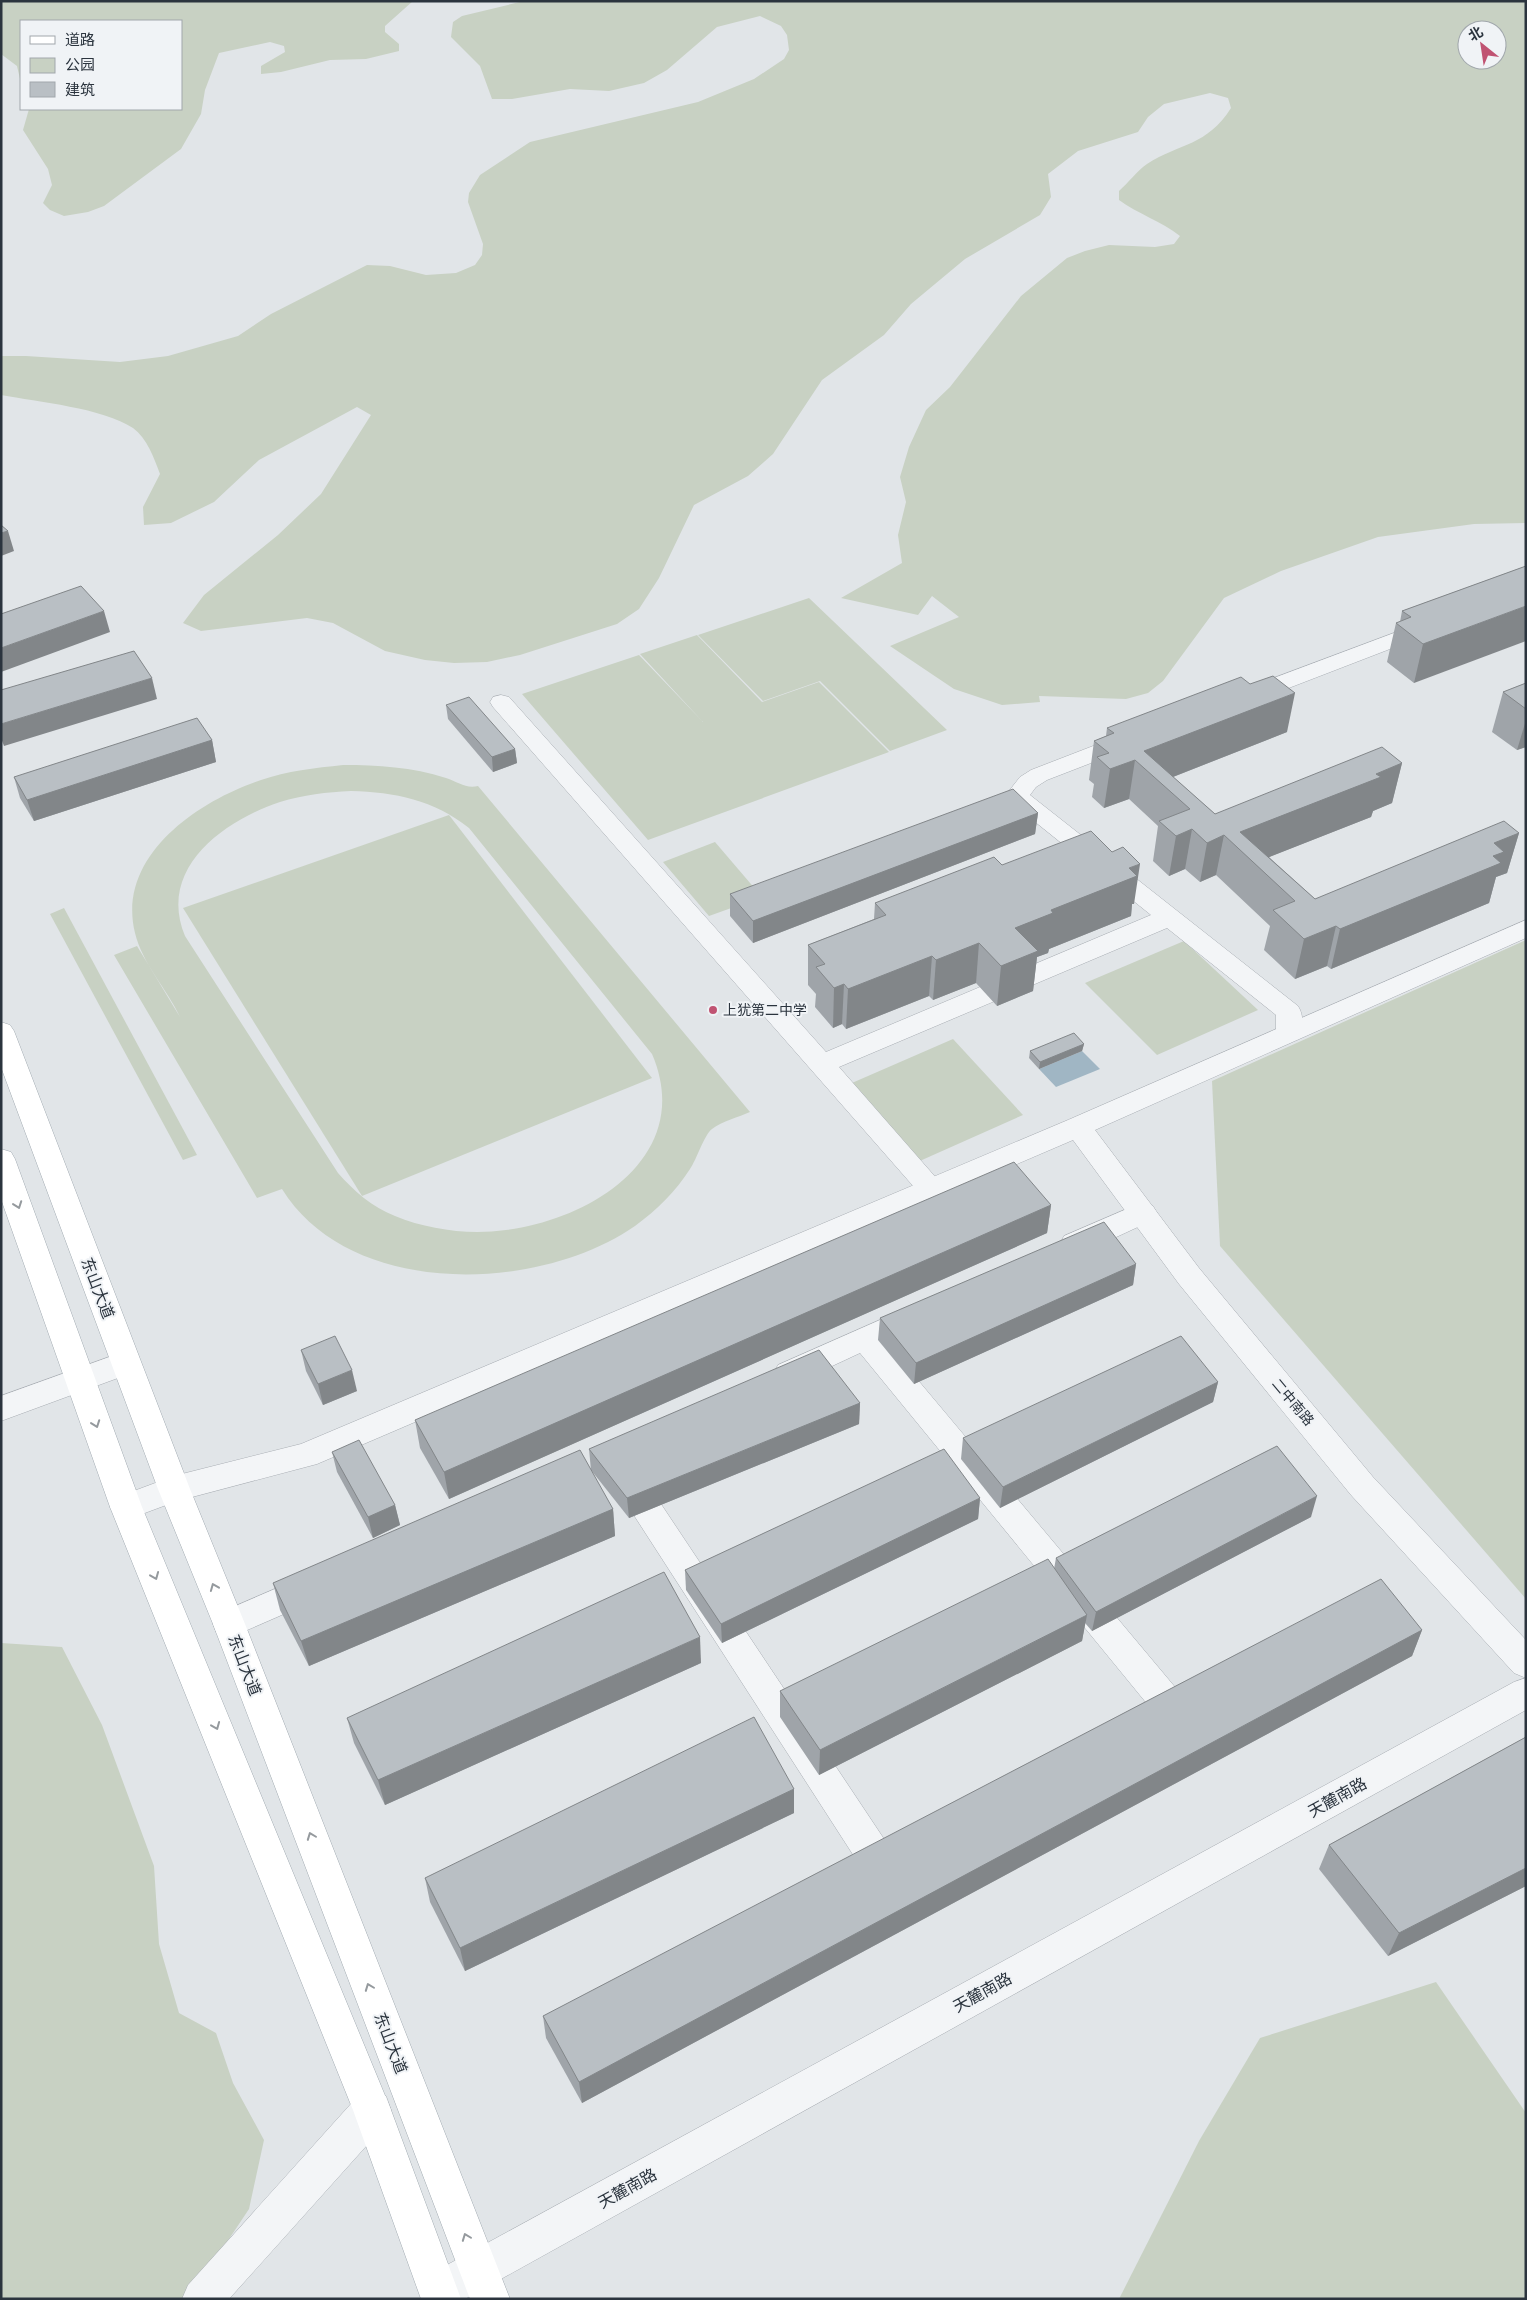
<svg xmlns="http://www.w3.org/2000/svg" width="1527" height="2300" font-family="'Alegreya Sans','Noto Sans SC',sans-serif">
<style>
.green{fill:#c8d1c3;fill-rule:evenodd}
.water{fill:#a0b6c4}
.lines{fill:none;stroke-linecap:round;stroke-linejoin:round}
.minor-casing{stroke:#a7acb2;stroke-width:1}
.tertiary-casing{stroke:#a7acb2;stroke-width:1}
.primary-casing{stroke:#a2abb2;stroke-width:1}
.minor{fill:#f3f5f7;fill-rule:evenodd}
.tertiary{fill:#f3f5f7;fill-rule:evenodd}
.primary{fill:#fff;fill-rule:evenodd}
.wall{fill:#9fa4a9}
.shaded-wall{fill:#828689}
.building{fill:#b9bfc4;stroke:#828689}
.oneway{stroke:#959a9e}
.poi-dot{fill:#c05372;stroke:#f0f3f6;stroke-width:2}
.labels{text-anchor:middle;stroke-width:4;stroke-linejoin:round;paint-order:stroke}
.poi-label{font-size:14px;fill:#2b343e;stroke:#f0f3f6;text-anchor:start}
.street-label{font-size:14px;fill:#2b343e;stroke:#f0f3f6}
.near-street-label{font-size:16px;fill:#2b343e;stroke:#f0f3f6}
</style>
<rect width="100%" height="100%" fill="#e1e5e8"/>
<!-- green -->
<g class="green">
<path d="M1 1H413L385 26V32L399 44V51L366 59 330 60 281 72 261 74V66L285 52 284 46 270 42 219 53 205 90 201 114 181 149 104 206 88 212 64 216 50 210 43 203 52 185 48 169 23 130 29 109H181V21H21V83L17 66 1 54Z"/>
<path d="M524 1H1526V523L1474 524 1378 537 1281 571 1224 598 1163 681 1148 693 1126 699 1039 696 1040 702 1002 705 954 689 890 646 959 617 932 596 918 615 841 598 902 563 898 535 906 502 900 477 909 447 926 410 950 387 1021 296 1067 258 1085 251 1109 245 1155 247 1174 244 1180 236C1161 221 1138 214 1119 200V191C1128 183 1137 171 1147 164 1180 143 1207 146 1231 108L1228 98 1210 93 1164 104 1148 117 1138 132 1078 151 1048 174 1051 197 1040 215 965 259 911 304 884 335 822 380 773 454 748 476 694 505 659 578 639 609 617 624 520 655 487 662 454 663 425 660 385 651 333 623 307 618 201 631 183 623 204 595 278 535 321 494 371 415 357 407 259 460 214 502 171 523 144 525 143 507 160 474C154 458 147 438 133 428 103 408 38 402 1 395V356H26L120 362 168 356 238 336 271 314 367 265 390 266 426 275 456 273 475 265 482 255 483 244 468 202 469 193 480 175 530 142 698 102 754 79 784 59 789 50 787 35 781 26 760 16 717 27 667 70 644 83 609 91 570 89 512 99H492L480 66 451 37 453 22 462 16ZM1467 30H1497V60H1467Z"/>
<path d="M809 598 947 730 890 751 820 681 763 701 698 635Z"/>
<path d="M697 635 762 702 819 682 889 752 648 840 522 694 639 655 703 722 640 654Z"/>
<path d="M343 765C378 765 412 767 446 778 458 782 466 789 478 786L750 1112C739 1117 722 1121 712 1129 704 1135 697 1159 690 1169 676 1191 657 1210 635 1226 539 1293 350 1299 282 1189L257 1198 114 955 137 946 180 1017C167 989 142 963 135 933 116 856 198 801 261 780 287 771 315 768 343 765ZM351 791C395 792 434 800 469 828L652 1054C695 1154 594 1219 506 1230 469 1235 429 1230 395 1216 372 1207 354 1191 338 1173L185 936C157 869 223 821 280 802 303 795 327 792 351 791Z"/>
<path d="M449 815 652 1078 362 1196 183 908Z"/>
<path d="M715 842 762 897 709 916 663 862Z"/>
<path d="M64 908 197 1155 183 1160 50 914Z"/>
<path d="M1526 940V1599L1220 1246 1212 1081Z"/>
<path d="M1184 941 1258 1010 1157 1055 1085 983Z"/>
<path d="M953 1039 1023 1115 913 1164 845 1086Z"/>
<path d="M1 1643 62 1647 102 1725 154 1866 159 1944 179 2013 216 2033 233 2083 264 2140 249 2209 189 2299H1Z"/>
<path d="M1436 1982 1526 2113V2299H1119L1199 2141 1260 2038Z"/>
</g>
<!-- water -->
<path class="water" d="M1082 1051 1100 1069 1056 1087 1039 1069Z"/>
<g class="lines">
<defs>
<g id="minor">
<path d="M1426 621 1434 622 1437 627 1434 632 1255 701 1247 703 1239 701 1236 696 1239 691Z"/>
<path d="M501 695 509 697 826 1052 1151 915 1009 801 1005 796 1020 777 1031 770 1119 736 1127 734 1135 736 1138 741 1135 746 1047 780 1036 787 1030 795 1298 1006C1304 1015 1304 1030 1298 1039L1289 1042 1280 1039 1276 1033V1015L1167 928 839 1067 945 1188 941 1195 931 1198 921 1195 493 707 490 702 493 697Z"/>
<path d="M1143 1202 1153 1206 1157 1213 1153 1220 1084 1252 1074 1255 1064 1252 1060 1244 1064 1236Z"/>
<path d="M914 1305 924 1308 929 1316 924 1324 886 1342 1190 1705 1195 1716 1190 1727 1178 1731 1166 1727 860 1353 800 1381 789 1385 778 1381 774 1373 778 1365Z"/>
<path d="M628 1467 639 1471 896 1857 901 1869 896 1881 883 1886 870 1881 617 1489 612 1480 617 1471Z"/>
<path d="M312 1573 323 1577 328 1587 323 1597 229 1638 217 1634 213 1624 217 1614Z"/>
<path d="M372 2091 386 2096 391 2110 386 2124 229 2299H182L188 2285 358 2096Z"/>
</g>
<g id="tertiary">
<path d="M1526 920V938L1095 1130 1199 1268 1373 1477 1526 1640V1678L1514 1673 1351 1495 1179 1284 1073 1140 317 1464 177 1501 126 1520 115 1516 110 1507 115 1498 174 1476 301 1444 1068 1120Z"/>
<path d="M126 1351 137 1355 141 1363 137 1371 1 1421V1396Z"/>
<path d="M1526 1678V1710L465 2299H422L419 2291 425 2277 1514 1682Z"/>
</g>
<g id="primary">
<path d="M1 1022 10 1025 14 1031 190 1489 245 1624 510 2299H470L213 1624 158 1489 1 1067Z"/>
<path d="M1 1149 11 1152 15 1159 142 1507 391 2110 461 2299H421L353 2110 110 1507 1 1199Z"/>
</g>
</defs>
<!-- minor casing -->
<use href="#minor" class="minor-casing"/>
<!-- tertiary casing -->
<use href="#tertiary" class="tertiary-casing"/>
<!-- primary casing -->
<use href="#primary" class="primary-casing"/>
<!-- minor -->
<use href="#minor" class="minor"/>
<!-- tertiary -->
<use href="#tertiary" class="tertiary"/>
<!-- primary -->
<use href="#primary" class="primary"/>
</g>
<!-- wall -->
<g class="wall">
<path d="M1526 566 1414 683 1387 662 1396 623 1400 622 1402 611Z"/>
<path d="M1526 683V747L1517 750 1492 732 1503 692Z"/>
<path d="M1250 684 1287 732 1173 777 1215 814 1402 763 1392 803 1373 811 1371 817 1269 857 1315 899 1519 833 1507 873 1496 877 1489 903 1331 969 1327 966 1295 979 1264 950 1270 926 1216 875 1200 882 1185 869 1169 876 1153 861 1158 826 1129 799 1104 808 1092 797 1094 784 1089 780 1094 741 1106 736 1107 728Z"/>
<path d="M446 705 515 749 517 763 493 772 448 719Z"/>
<path d="M212 740 216 762 34 821 20 798 14 777Z"/>
<path d="M1038 813 1035 834 753 943 730 916V894Z"/>
<path d="M1002 865 1134 904H1132L1131 916 1049 949 1048 953 1037 957 1033 991 997 1006 976 983 933 1000 929 996 846 1029 842 1024 833 1028 815 1007 816 994 808 985V945L874 919 875 903Z"/>
<path d="M1084 1044 1082 1051 1039 1069 1029 1058 1030 1051Z"/>
<path d="M1051 1205 1047 1233 449 1499 420 1448 415 1420Z"/>
<path d="M1136 1264 1133 1285 914 1384 878 1340 880 1318Z"/>
<path d="M301 1350 357 1391 323 1405 306 1371Z"/>
<path d="M1218 1382 1213 1402 1000 1508 961 1459 963 1438Z"/>
<path d="M860 1403 859 1424 629 1518 591 1470 589 1449Z"/>
<path d="M332 1452 395 1505 400 1525 373 1538 337 1472Z"/>
<path d="M980 1498 978 1519 722 1643 686 1590 685 1570Z"/>
<path d="M613 1509 615 1536 309 1666 280 1610 273 1583Z"/>
<path d="M1311 1517 1092 1631 1085 1623 1082 1641 819 1775 780 1717V1691L1054 1569 1056 1558Z"/>
<path d="M1422 1630 1412 1656 582 2103 546 2038 543 2016Z"/>
<path d="M701 1663 385 1805 354 1743 347 1718Z"/>
<path d="M1526 1737V1886L1388 1956 1319 1869 1329 1845Z"/>
<path d="M794 1789V1813L465 1971 430 1902 425 1878Z"/>
</g>
<!-- shaded-wall -->
<g class="shaded-wall">
<path d="M8 531 14 551 1 556V533Z"/>
<path d="M1526 606V641L1414 683 1423 644Z"/>
<path d="M104 611 110 632 1 672V648Z"/>
<path d="M152 678 157 699 4 746 1 738V724Z"/>
<path d="M1295 693 1287 732 1160 782 1144 751Z"/>
<path d="M1526 720V747L1517 750Z"/>
<path d="M212 740 216 762 34 821 27 800Z"/>
<path d="M515 749 517 763 493 772 492 757Z"/>
<path d="M1135 760 1129 799 1104 808 1110 769Z"/>
<path d="M1402 763 1392 803 1373 811 1371 817 1254 863 1240 832Z"/>
<path d="M1038 813 1035 834 753 943V921Z"/>
<path d="M1192 829 1185 869 1169 876 1176 836Z"/>
<path d="M1519 833 1507 873 1496 877 1489 903 1331 969 1340 929 1494 843Z"/>
<path d="M1224 835 1216 875 1200 882 1207 843Z"/>
<path d="M1140 864 1134 904H1132L1131 916 1049 949 1048 953 1037 957 1033 991 997 1006 1001 966 1015 928 1051 910 1129 868Z"/>
<path d="M1336 926 1327 966 1295 979 1304 939Z"/>
<path d="M979 943 976 983 933 1000 936 960Z"/>
<path d="M932 956 929 996 846 1029 848 989Z"/>
<path d="M844 984 842 1024 833 1028 834 988Z"/>
<path d="M1084 1044 1082 1051 1039 1069 1040 1062Z"/>
<path d="M1051 1205 1047 1233 449 1499 444 1472Z"/>
<path d="M1136 1264 1133 1285 914 1384 916 1363Z"/>
<path d="M352 1370 357 1391 323 1405 318 1384Z"/>
<path d="M1218 1382 1213 1402 1000 1508 1003 1487Z"/>
<path d="M860 1403 859 1424 629 1518 627 1498Z"/>
<path d="M1317 1496 1311 1517 1092 1631 1096 1612Z"/>
<path d="M980 1498 978 1519 722 1643 721 1624Z"/>
<path d="M395 1505 400 1525 373 1538 368 1517Z"/>
<path d="M613 1509 615 1536 309 1666 301 1641Z"/>
<path d="M1087 1615 1082 1641 819 1775 820 1750Z"/>
<path d="M1422 1630 1412 1656 582 2103 579 2082Z"/>
<path d="M700 1637 701 1663 385 1805 378 1780Z"/>
<path d="M794 1789V1813L465 1971 460 1948Z"/>
<path d="M1526 1868V1886L1388 1956 1399 1933Z"/>
</g>
<!-- building -->
<g class="building">
<path d="M1 525 8 531 1 533Z"/>
<path d="M1526 566V606L1423 644 1396 623 1411 617 1402 611Z"/>
<path d="M81 586 104 611 1 648V614Z"/>
<path d="M134 651 152 678 1 724V690Z"/>
<path d="M1273 676 1295 693 1144 751 1215 814 1382 747 1402 763 1376 774 1381 777 1240 832 1315 899 1504 821 1519 833 1494 843 1504 852 1493 856 1501 863 1340 929 1336 926 1304 939 1273 910 1295 901 1224 835 1207 843 1192 829 1176 836 1159 821 1190 809 1135 760 1110 769 1097 757 1109 753 1094 741 1114 733 1107 728 1241 677 1250 684Z"/>
<path d="M1526 683V709L1503 692Z"/>
<path d="M469 697 515 749 492 757 446 705Z"/>
<path d="M197 718 212 740 27 800 14 777Z"/>
<path d="M1013 789 1038 813 753 921 730 894Z"/>
<path d="M1091 831 1112 852 1123 847 1140 864 1129 868 1137 876 1051 910 1053 913 1015 928 1038 951 1001 966 979 943 936 960 932 956 848 989 844 984 834 988 816 967 825 964 808 945 886 915 875 903 994 857 1002 865Z"/>
<path d="M1074 1033 1084 1044 1040 1062 1030 1051Z"/>
<path d="M1014 1162 1051 1205 444 1472 415 1420Z"/>
<path d="M1104 1222 1136 1264 916 1363 880 1318Z"/>
<path d="M335 1336 352 1370 318 1384 301 1350Z"/>
<path d="M1181 1336 1218 1382 1003 1487 963 1438Z"/>
<path d="M819 1350 860 1403 627 1498 589 1449Z"/>
<path d="M359 1440 395 1505 368 1517 332 1452Z"/>
<path d="M1277 1446 1317 1496 1096 1612 1056 1558Z"/>
<path d="M944 1449 980 1498 721 1624 685 1570Z"/>
<path d="M580 1450 613 1509 301 1641 273 1583Z"/>
<path d="M1048 1559 1087 1615 820 1750 780 1691Z"/>
<path d="M664 1572 700 1637 378 1780 347 1718Z"/>
<path d="M1381 1579 1422 1630 579 2082 543 2016Z"/>
<path d="M754 1717 794 1789 460 1948 425 1878Z"/>
<path d="M1526 1737V1868L1399 1933 1329 1845Z"/>
</g>
<!-- one-way arrows -->
<defs><path id="oneway-chevron" d="M-2-3.5L2.5 0L-2 3.5" fill="none" stroke-width="1.6" stroke-linecap="round" stroke-linejoin="round" transform="scale(1.25)"/></defs>
<g class="oneway">
<use href="#oneway-chevron" transform="translate(18 1205) rotate(70)"/>
<use href="#oneway-chevron" transform="translate(96 1424) rotate(70)"/>
<use href="#oneway-chevron" transform="translate(155 1576) rotate(68)"/>
<use href="#oneway-chevron" transform="translate(214 1587) rotate(-112)"/>
<use href="#oneway-chevron" transform="translate(216 1726) rotate(68)"/>
<use href="#oneway-chevron" transform="translate(311 1836) rotate(-111)"/>
<use href="#oneway-chevron" transform="translate(369 1987) rotate(-111)"/>
<use href="#oneway-chevron" transform="translate(466 2237) rotate(-111)"/>
</g>
<!-- markers -->
<circle class="poi-dot" cx="713" cy="1010" r="5"/>
<g class="labels">
<!-- poi labels -->
<g class="poi-label">
<text x="723" y="1015">上犹第二中学</text>
</g>
<!-- street labels -->
<g class="street-label">
<text transform="translate(1293 1402) rotate(50)" y="5">二中南路</text>
</g>
<!-- near-street labels -->
<g class="near-street-label">
<text transform="translate(98 1288) rotate(69)" y="6">东山大道</text>
<text transform="translate(245 1665) rotate(69)" y="6">东山大道</text>
<text transform="translate(1337 1797) rotate(-29)" y="6">天麓南路</text>
<text transform="translate(982 1992) rotate(-29)" y="6">天麓南路</text>
<text transform="translate(391 2043) rotate(69)" y="6">东山大道</text>
<text transform="translate(627 2188) rotate(-29)" y="6">天麓南路</text>
</g>
</g>
<!-- border -->
<rect width="1527" height="2300" fill="none" stroke="#2b343e" stroke-width="5"/>
<!-- legend -->
<rect x="20" y="20" width="162" height="90" fill="#f0f3f6" stroke="#a1a7ac"/>
<rect x="30" y="36" width="25" height="8" fill="#ffffff" stroke="#a1a7ac"/>
<text x="65" y="45" font-size="15" fill="#2b343e">道路</text>
<rect x="30" y="58" width="25" height="15" fill="#c8d1c3" stroke="#a1a7ac"/>
<text x="65" y="70" font-size="15" fill="#2b343e">公园</text>
<rect x="30" y="82" width="25" height="15" fill="#b9bfc4" stroke="#a1a7ac"/>
<text x="65" y="95" font-size="15" fill="#2b343e">建筑</text>
<!-- north arrow -->
<g transform="translate(1482 45) rotate(330)"><circle r="24" fill="#f0f3f6" stroke="#a1a7ac"/>
<path d="M0-4L9 19L0 12L-9 19Z" fill="#c05372"/>
<text y="-8" font-size="14" font-weight="bold" text-anchor="middle" fill="#2b343e">北</text>
</g>
</svg>
